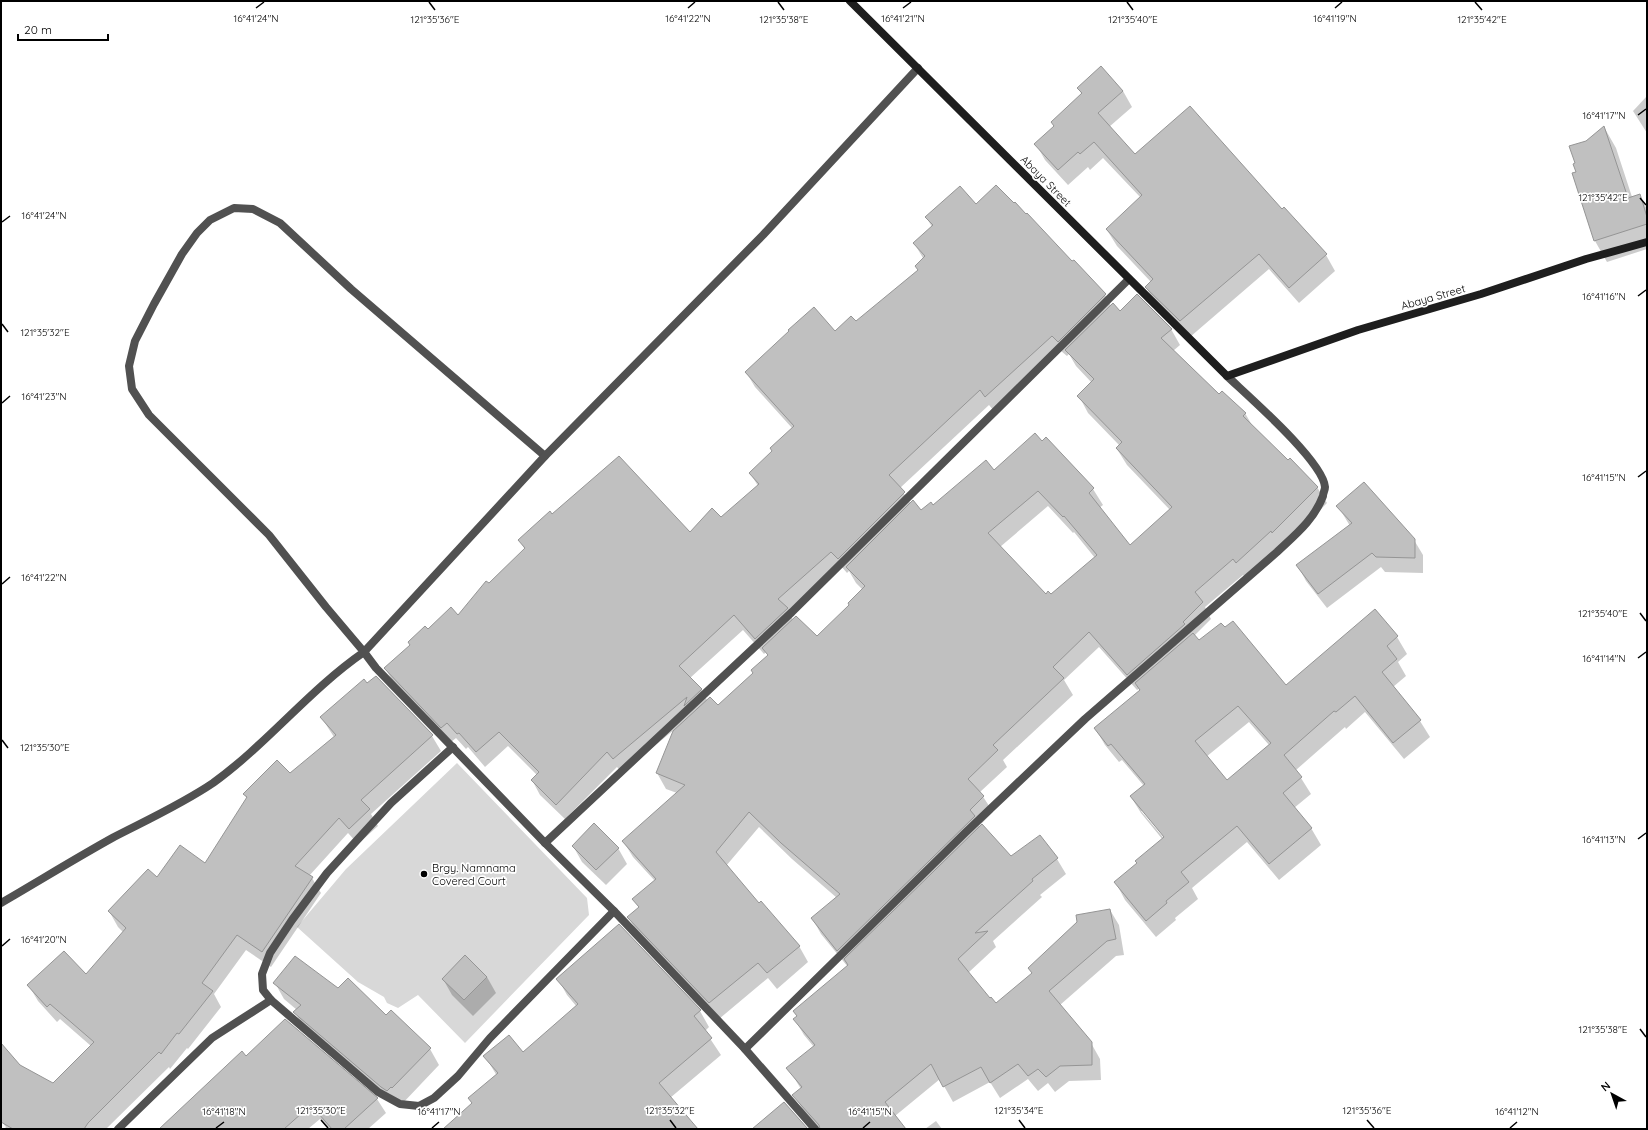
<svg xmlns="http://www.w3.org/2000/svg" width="1648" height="1130" font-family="Quicksand,sans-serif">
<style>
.green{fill:#d8d8d8}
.shadow{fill:#0003;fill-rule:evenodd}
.building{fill:#c0c0c0;stroke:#959595;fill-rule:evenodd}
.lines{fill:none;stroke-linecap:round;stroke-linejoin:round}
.street{stroke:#515151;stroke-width:8}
.secondary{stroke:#1e1e1e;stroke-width:8}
.ticks{fill:none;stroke:#000;stroke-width:1.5}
.poi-dot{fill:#000;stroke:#fff;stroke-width:1.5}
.labels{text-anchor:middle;stroke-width:3.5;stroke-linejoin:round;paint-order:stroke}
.street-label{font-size:11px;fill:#000;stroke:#fff}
.poi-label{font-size:11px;fill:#000;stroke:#fff;text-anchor:start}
.ticks-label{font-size:10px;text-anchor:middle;fill:#000;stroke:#fff;stroke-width:3.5;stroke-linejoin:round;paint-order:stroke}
</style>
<rect width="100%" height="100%" fill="#fff"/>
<!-- green -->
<path class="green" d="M457 763 587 898 589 915 465 1043 418 995 398 1008 387 1003 384 997 358 982 297 927 346 869Z"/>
<!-- shadow -->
<g class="shadow">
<path d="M1078 88 1123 91 1132 107 1109 127 1135 156 1281 210 1326 255 1335 271 1299 303 1269 269 1190 337 1155 303 1146 287 1151 282 1117 246 1107 230 1141 198 1103 158 1090 170 1088 167 1068 185 1045 160 1036 144 1055 127 1082 95Z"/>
<path d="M1647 96V133L1633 111Z"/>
<path d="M1604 127 1616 148 1632 197 1639 195 1647 209V216H1646L1647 249 1607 262 1595 241 1574 174 1577 173 1587 142Z"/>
<path d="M976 205 1105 295 1111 306 1120 312 1171 329 1180 345 1173 351 1220 396 1245 413 1253 427 1288 461 1317 487 1327 503 1282 548 1246 578 1243 575 1205 607 1211 619 1194 636 1199 641 1286 687 1397 637 1407 654 1398 662 1406 676 1393 687 1420 721 1430 737 1404 759 1365 712 1346 729 1345 727 1296 770 1311 794 1294 808 1311 828 1321 845 1279 880 1247 842 1192 888 1198 899 1175 918 1176 920 1156 937 1125 900 1116 883 1163 840 1141 813 1131 797 1144 786 1122 760 1119 762 1105 745 1095 728 1140 691 1139 689 1137 690 1099 647 1064 680 1073 695 1003 760 1007 767 980 792 993 812 979 826 1011 858 1040 836 1057 859 1066 874 1040 895 1042 897 993 941 996 947 968 973 989 1000 996 1004 1033 975 1029 968 1110 910 1119 925 1124 955 1116 956 1060 1005 1091 1043 1100 1059 1101 1080 1069 1081 1055 1092 1048 1083 1038 1091 1028 1079 1000 1098 990 1082 953 1102 940 1079 895 1116 904 1129H819L803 1110 794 1095 801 1089 788 1068 814 1047 804 1035 795 1020 798 1017 794 1012 848 967 821 934 812 918 837 898 792 859 759 827 726 866 759 904 799 946 808 962 777 989 768 978 719 1019 638 933 628 917 639 908 634 899 655 881 633 857 623 841 677 793 666 789 657 773 675 729 622 773 617 767 565 819 540 795 532 780 537 775 508 746 485 767 468 747 466 749 456 738 451 742 394 683 385 668 428 631 458 616 525 550 520 541 552 515 690 534 721 518 758 486 750 473 773 451 792 428 755 387 746 372 856 323 918 270 923 258 914 243 932 227 926 217ZM1061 351 1067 356 1069 354 1076 366 1092 383 1079 396 1088 413 1120 446 1117 449 1127 465 1170 510 1130 546 1099 508 1103 505 1093 489 1046 438 994 471 933 507 921 511 911 504 900 488 989 405 994 411ZM1048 506 1073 533 1074 532 1095 558 1051 596 1046 595 1000 547ZM841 566 847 573 849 571 856 583 863 590 850 605 817 637 793 620 789 612ZM743 630 764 654 766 652 768 656 754 674 718 706 707 700 701 689 690 678ZM1249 722 1269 745 1227 781 1206 757ZM1141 811H1143L1168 840 1167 842Z"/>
<path d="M1338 506 1414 540 1423 555V573L1385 572 1381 567 1327 608 1306 581 1298 566 1350 526Z"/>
<path d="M376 677 432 736 441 751 371 814 378 826 358 844 348 833 309 876 312 878 321 893 271 967 246 950 214 994 221 1007 188 1049 187 1048 170 1069 169 1067 106 1129H4L6 1127 1 1121V1044L19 1066 53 1084 91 1046 60 1019 57 1022 38 1001 29 986 86 976 123 932 118 927 109 911 157 879 205 864 247 799 244 794 290 775 334 737 321 717 367 685Z"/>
<path d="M573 846 618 848 627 864 606 885 582 862Z"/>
<path d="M619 926 700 1011 709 1027 705 1031 721 1055 670 1098 696 1129H444L473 1104 469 1099 497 1076 485 1056 523 1053 577 1007 567 995 558 979Z"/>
<path d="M465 956 487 977 496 993 473 1016 452 995 443 979Z"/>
<path d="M275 983 338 990 386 1016 430 1049 439 1065 402 1104 397 1106 304 1028 295 1012 297 1010 284 999Z"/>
<path d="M285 1021 377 1099 386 1113 368 1129H329L320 1119 308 1129H160L246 1057Z"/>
<path d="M936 1121 942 1129H925Z"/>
</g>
<!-- building -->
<g class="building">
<path d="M1101 66 1123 91 1098 113 1135 154 1190 106 1282 209 1284 207 1327 254 1289 288 1259 254 1180 321 1145 287 1153 279 1106 229 1142 195 1094 142 1080 154 1078 152 1058 170 1034 144 1054 126 1051 122 1082 93 1077 88Z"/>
<path d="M1604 126 1628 198 1640 194 1647 217V224L1594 241 1572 173 1576 172 1573 164 1575 163 1569 146 1586 141Z"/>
<path d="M996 185 1014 203 1015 202 1026 214 1027 213 1072 261 1074 260 1106 294 1058 342 1052 336 985 397 980 390 889 475 905 492 838 559 831 552 778 599 788 608 755 639 734 615 679 666 702 689 684 706 687 697 613 759 607 752 556 805 531 780 539 772 499 732 476 752 459 733 457 734 447 723 441 728 384 668 410 645 408 642 425 626 428 629 451 607 458 615 486 581 489 583 525 548 518 540 550 511 552 514 619 456 690 532 712 508 721 517 759 484 749 473 772 451 770 448 794 426 745 372 789 331 788 330 814 307 835 331 851 316 856 321 918 270 915 266 925 256 913 243 933 225 925 217 960 186 976 204Z"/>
<path d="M1137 294 1172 329 1161 338 1219 394 1222 391 1246 413 1243 416 1288 460 1290 458 1318 487 1272 533 1271 531 1236 563 1233 559 1195 592 1203 602 1183 622 1185 624 1127 675 1089 632 1053 667 1064 678 993 745 998 750 968 779 984 796 970 810 975 816 837 951 811 918 840 894 781 843 749 812 716 852 759 903 761 901 800 946 767 973 758 963 709 1003 627 917 639 907 632 899 656 879 622 841 685 785 656 773 673 731 710 697 718 705 753 673 751 670 768 655 762 648 796 616 817 636 849 605 848 603 865 586 846 567 913 500 921 510 931 502 933 505 986 460 994 470 1035 433 1042 441 1046 437 1094 488 1089 493 1130 545 1172 507 1116 448 1122 442 1077 396 1094 379 1065 350 1113 303 1120 311ZM1038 491 1063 517 1064 516 1097 555 1051 594 1048 591 1046 594 988 533Z"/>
<path d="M1364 482 1415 539V558L1376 557 1372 553 1318 594 1296 565 1352 523 1336 506Z"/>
<path d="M1375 609 1398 636 1387 646 1397 659 1382 672 1421 720 1393 743 1355 696 1336 712 1334 711 1284 755 1302 777 1283 793 1312 828 1269 864 1237 826 1181 872 1189 882 1166 901 1167 903 1146 921 1114 882 1137 863 1135 861 1164 837 1130 796 1145 784 1111 744 1108 746 1094 728 1140 690 1135 683 1193 633 1199 640 1221 623 1225 627 1233 621 1286 685ZM1238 706 1271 743 1227 780 1195 741Z"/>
<path d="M376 676 433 735 361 800 370 809 349 829 339 818 295 866 313 877 262 952 237 935 202 983 213 991 179 1034 177 1033 161 1054 159 1052 88 1123 84 1129H13L1 1122V1043L20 1065 53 1083 94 1042 50 1004 47 1007 27 985 64 951 86 974 126 928 108 911 148 869 157 877 180 845 205 863 247 797 243 794 277 760 290 773 336 735 320 717 364 679 367 683Z"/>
<path d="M594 823 619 848 596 870 572 846Z"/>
<path d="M982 824 1011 856 1040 835 1058 858 1032 879 1033 881 975 933 988 931 958 959 990 998 991 997 996 1003 1032 973 1028 968 1077 922 1076 915 1110 909 1116 939 1107 941 1049 991 1092 1042V1065L1060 1066 1046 1077 1038 1069 1028 1076 1018 1064 990 1083 981 1067 943 1087 931 1064 885 1102 906 1129H820L819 1125 792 1095 802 1087 786 1068 815 1045 793 1019 797 1016 793 1011 848 965 844 959Z"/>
<path d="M619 924 701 1010 694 1016 712 1038 659 1083 698 1129H443L472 1103 468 1098 498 1073 483 1056 509 1035 523 1052 578 1004 556 979Z"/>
<path d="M465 955 487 977 464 1000 442 979Z"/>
<path d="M295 956 338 988 348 978 386 1015 391 1010 431 1048 392 1088 391 1087 387 1091 381 1087 293 1012 301 1005 273 983Z"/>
<path d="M285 1019 378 1098 344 1129H332L311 1105 284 1129H159L242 1051 246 1056Z"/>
<path d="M784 1102 808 1129H752Z"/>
</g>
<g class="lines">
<!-- street -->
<g class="street">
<path d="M453 747 391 803 327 873 292 920 270 953 262 974 263 990 271 1000 378 1092 400 1104 419 1106 434 1098 458 1076 490 1038 614 911"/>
<path d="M545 843 792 612 1129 279"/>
<path d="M1 903C39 881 76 858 114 837 147 820 182 804 213 783 267 744 309 690 364 652L326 607 269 535 149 415 132 389 129 366 135 341 154 304 182 254 197 233 210 220 234 208 253 209 280 223 351 289 545 456"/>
<path d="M745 1049 966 832 1085 719 1277 552C1295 535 1314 520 1323 496 1323 493 1325 490 1325 487 1323 461 1248 396 1227 376"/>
<path d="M118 1129 212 1038 271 1000"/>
<path d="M815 1129 745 1049 614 911 545 843 376 668 364 652 545 456 763 235 918 68"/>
</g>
<!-- secondary -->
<path class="secondary" d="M850 1 1227 376 1358 330 1481 294 1586 259 1647 242"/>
</g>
<!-- ticks -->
<path class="ticks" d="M429 2 435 10M778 2 784 10M1127 2 1133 10M1475 2 1482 10M256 8 264 2M688 8 695 2M903 8 911 2M1335 8 1342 2M1638 115 1646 109M1640 198 1646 205M2 222 10 216M1638 296 1646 290M2 324 8 332M2 403 10 396M1638 477 1646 471M2 584 10 577M1640 613 1646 621M1638 658 1646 652M2 740 8 748M1638 839 1646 833M2 946 10 939M1640 1029 1646 1037M321 1120 328 1128M670 1120 676 1128M1019 1120 1025 1128M1367 1120 1374 1128M216 1128 224 1122M432 1128 439 1122M863 1128 870 1122M1510 1128 1517 1122"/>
<!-- markers -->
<circle class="poi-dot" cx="424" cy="874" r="4"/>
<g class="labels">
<!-- street labels -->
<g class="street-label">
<text transform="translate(1046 181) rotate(45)" y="4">Abaya Street</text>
<text transform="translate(1433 297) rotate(-16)" y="4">Abaya Street</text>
</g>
<!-- poi labels -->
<g class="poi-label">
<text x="432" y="872">Brgy. Namnama<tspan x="432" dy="13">Covered Court</tspan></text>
</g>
</g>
<g class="ticks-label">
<text x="256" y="22">16°41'24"N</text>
<text x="688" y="22">16°41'22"N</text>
<text x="903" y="22">16°41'21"N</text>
<text x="1335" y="22">16°41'19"N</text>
<text x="435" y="23">121°35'36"E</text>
<text x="784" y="23">121°35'38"E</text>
<text x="1133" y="23">121°35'40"E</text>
<text x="1482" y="23">121°35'42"E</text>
<text x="1604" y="119">16°41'17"N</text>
<text x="1603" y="201">121°35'42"E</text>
<text x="44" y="219">16°41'24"N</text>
<text x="1604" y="300">16°41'16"N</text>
<text x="45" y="336">121°35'32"E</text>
<text x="44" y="400">16°41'23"N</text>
<text x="1604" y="481">16°41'15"N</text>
<text x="44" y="581">16°41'22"N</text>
<text x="1603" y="617">121°35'40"E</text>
<text x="1604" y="662">16°41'14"N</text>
<text x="45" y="751">121°35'30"E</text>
<text x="1604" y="843">16°41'13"N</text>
<text x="44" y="943">16°41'20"N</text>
<text x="1603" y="1033">121°35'38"E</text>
<text x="321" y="1114">121°35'30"E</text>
<text x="670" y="1114">121°35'32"E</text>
<text x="1019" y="1114">121°35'34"E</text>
<text x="1367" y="1114">121°35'36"E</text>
<text x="224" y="1115">16°41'18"N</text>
<text x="439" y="1115">16°41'17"N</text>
<text x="870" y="1115">16°41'15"N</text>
<text x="1517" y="1115">16°41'12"N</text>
</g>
<!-- border -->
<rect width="1648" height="1130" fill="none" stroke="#000000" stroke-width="4"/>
<!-- north arrow -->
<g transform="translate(1612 1094) rotate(320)" stroke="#ffffff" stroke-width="3" paint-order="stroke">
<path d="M0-3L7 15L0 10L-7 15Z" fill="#000000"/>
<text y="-6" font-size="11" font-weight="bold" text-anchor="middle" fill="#000000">N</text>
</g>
<!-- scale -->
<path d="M18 34v6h90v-6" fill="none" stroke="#000000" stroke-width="2"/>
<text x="24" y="34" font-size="12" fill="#000000" stroke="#ffffff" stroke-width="3" paint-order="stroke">20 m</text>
</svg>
